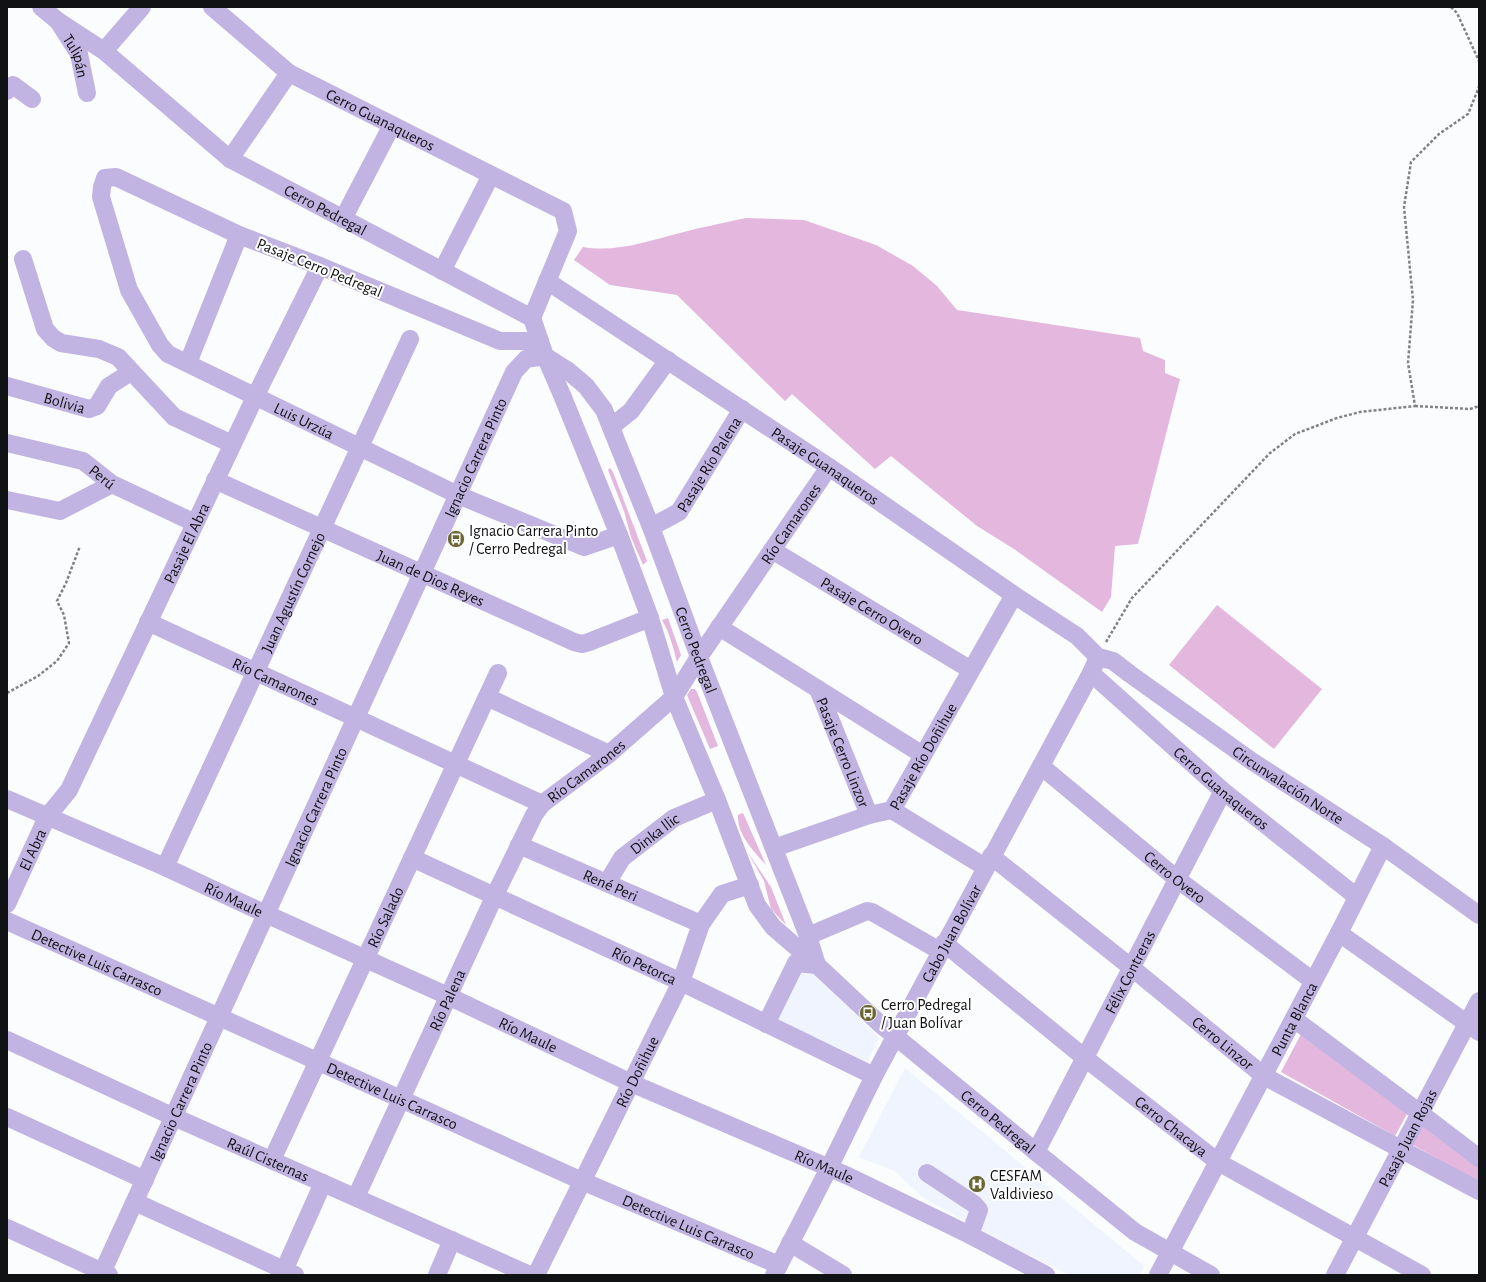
<svg xmlns="http://www.w3.org/2000/svg" width="1486" height="1282" font-family="'Alegreya Sans',sans-serif">
<style>
.built{fill:#eff4ff}
.green{fill:#e4b8de}
.lines{fill:none;stroke-linecap:round;stroke-linejoin:round}
.path{stroke:#818284;stroke-width:2.5;stroke-dasharray:3 2;stroke-linecap:butt}
.minor{stroke:#c1b4e2;stroke-width:18}
.labels{text-anchor:middle;stroke-width:4;stroke-linejoin:round;paint-order:stroke}
.street-label{font-size:16px;fill:#111214;stroke:#fff}
.poi-label{font-size:16px;fill:#111214;stroke:#fff;text-anchor:start}
</style>
<rect width="100%" height="100%" fill="#fafcfe"/>
<!-- built -->
<g class="built">
<path d="M799 967 810 968 879 1038 866 1065 772 1021Z"/>
<path d="M905 1068 1144 1266 1140 1275H1069L1018 1250 922 1197 895 1171 859 1157Z"/>
</g>
<!-- green -->
<g class="green">
<path d="M746 218 804 220 876 245 913 266 937 286 957 310 1140 338 1143 351 1165 360V373L1180 379 1138 544 1115 546 1111 597 1102 612 1014 549 977 526 891 456 875 469 792 394 785 401 677 295 610 285 574 260 583 247C615 253 648 241 680 233 701 227 724 223 746 218Z"/>
<path d="M610 468 613 472 647 561 643 565 631 537 624 511 608 470Z"/>
<path d="M1217 605 1322 689 1274 749 1169 665Z"/>
<path d="M668 618 681 655 677 662C673 647 670 634 662 620Z"/>
<path d="M691 689H695L697 692 718 746 710 749 687 695Z"/>
<path d="M743 813 766 865C754 851 737 835 738 815Z"/>
<path d="M747 851 771 887 786 925 771 909 764 881Z"/>
<path d="M1301 1034 1407 1114 1395 1136 1281 1072Z"/>
<path d="M1422 1122 1479 1166V1183L1410 1143Z"/>
</g>
<g class="lines">
<!-- path -->
<g class="path">
<path d="M1451 7 1457 13 1479 61"/>
<path d="M1415 406 1470 409 1479 406"/>
<path d="M1106 642 1132 598 1270 453 1295 434 1337 418 1360 412 1415 406 1408 363 1413 300 1404 207 1411 162 1439 134 1468 114 1479 87"/>
<path d="M7 693 38 676 57 661 69 643 64 615 57 601 66 583 80 546"/>
</g>
<!-- minor -->
<g class="minor">
<path id="s1" d="M41 7 58 21 79 54 87 93"/>
<path id="s2" d="M212 7 289 73 563 211 568 231 532 318"/>
<path id="s3" d="M58 21 104 51 230 159 532 318 545 356 562 395 619 535 650 618 674 697 717 800 757 905 773 927 817 965 879 1023 1036 1152 1135 1232 1211 1275"/>
<path d="M104 51 142 7"/>
<path d="M7 91 13 85 32 99"/>
<path d="M230 159 289 73"/>
<path d="M343 219 392 125"/>
<path d="M23 259 45 329 53 338 61 343 99 349 118 357 174 417 232 444"/>
<path d="M442 271 491 175"/>
<path id="s4" d="M547 281 829 467 1014 595 1077 636 1098 657"/>
<path id="s5" d="M540 341H500L320 266 239 235 116 177 105 178 102 187 101 197 129 290 160 345 168 354 458 495 584 547 619 535"/>
<path id="s6" d="M545 356 567 370 586 386 604 410 651 527 699 657 808 936 817 965"/>
<path d="M188 363 239 235"/>
<path id="s7" d="M7 386 89 409 97 406 109 386 131 372"/>
<path d="M611 427 631 411 668 360"/>
<path id="s8" d="M7 443 83 461 112 484 195 523"/>
<path id="s9" d="M215 480 574 642 582 644 589 642 650 618"/>
<path d="M7 500 60 511 112 484"/>
<path id="s10" d="M651 527 679 512 742 409"/>
<path id="s11" d="M772 550 971 670"/>
<path id="s12" d="M148 622 542 804"/>
<path d="M719 627 923 755"/>
<path id="s13" d="M1098 657 1113 661 1130 674 1253 762 1383 846 1479 915"/>
<path id="s14" d="M1091 673 1223 791 1357 897"/>
<path id="s15" d="M818 689 869 815"/>
<path d="M487 697 609 754"/>
<path id="s16" d="M1041 766 1177 879 1313 981"/>
<path id="s17" d="M7 799 165 867 266 914 448 996 631 1083 848 1176 970 1235 1046 1275"/>
<path d="M892 810 985 867"/>
<path id="s18" d="M519 845 701 924"/>
<path id="s19" d="M774 848 869 815 892 810 1014 595"/>
<path id="s20" d="M991 856 1132 968 1264 1076 1479 1191"/>
<path id="s21" d="M412 858 681 982 874 1076"/>
<path id="s22" d="M165 867 410 339"/>
<path id="s23" d="M607 883 622 858 674 818 717 800"/>
<path id="s24" d="M7 904 47 817 69 790 255 397 320 266"/>
<path id="s25" d="M7 921 582 1181 779 1265"/>
<path d="M1339 933 1479 1032"/>
<path d="M808 936 867 911 872 912 940 951"/>
<path id="s26" d="M944 943 1085 1058 1218 1162 1422 1275"/>
<path d="M1294 1019 1420 1113 1479 1158"/>
<path d="M766 1024 796 963 817 965"/>
<path id="s27" d="M7 1040 174 1117 530 1275"/>
<path d="M7 1117 145 1180"/>
<path id="s28" d="M1036 1152 1223 791"/>
<path id="s29" d="M272 1160 498 673"/>
<path d="M927 1173 974 1204 979 1210 970 1235"/>
<path id="s30" d="M356 1197 495 895 534 815 542 804 609 754 674 697 699 657 829 467"/>
<path d="M135 1202 295 1275"/>
<path d="M7 1228 109 1275"/>
<path d="M790 1243 843 1275"/>
<path id="s31" d="M101 1275 514 372 526 359 545 356"/>
<path d="M282 1275 323 1183"/>
<path d="M437 1275 452 1240"/>
<path id="s32" d="M536 1275 681 982 701 924 722 894 750 885"/>
<path id="s33" d="M774 1275 829 1168 874 1076 1091 673 1098 657"/>
<path id="s34" d="M1158 1275 1339 933 1383 846"/>
<path id="s35" d="M1335 1275 1479 1001"/>
</g>
</g>
<!-- icons -->
<defs>
<symbol id="bus-disc" viewBox="-11 -11 22 22"><circle r="9.5" fill="#6a6633" stroke="#fff"/><path d="M-5-6H5V4H4V6H2V4H-2V6H-4V4H-5ZM-3.5-4V0h7V-4ZM-3.5 1.2v1.5H-2V1.2ZM2 1.2v1.5H3.5V1.2Z" fill="#fff"/></symbol>
<symbol id="hospital-disc" viewBox="-11 -11 22 22"><circle r="9.5" fill="#6a6633" stroke="#fff"/><path d="M-5-5h3v3.5h4V-5h3V5h-3V1.5h-4V5h-3Z" fill="#fff"/></symbol>
</defs>
<g fill-rule="evenodd">
<use href="#bus-disc" x="446" y="529" width="20" height="20"/>
<use href="#bus-disc" x="858" y="1003" width="20" height="20"/>
<use href="#hospital-disc" x="967" y="1174" width="20" height="20"/>
</g>
<g class="labels">
<!-- street labels -->
<g class="street-label">
<text dy="6" stroke="none"><textPath href="#s1" startOffset="62">Tulipán</textPath></text>
<text dy="6" stroke="none"><textPath href="#s2" startOffset="204">Cerro Guanaqueros</textPath></text>
<text dy="6" stroke="none"><textPath href="#s3" startOffset="329">Cerro Pedregal</textPath></text>
<text transform="translate(320 267) rotate(22)" y="6">Pasaje Cerro Pedregal</text>
<text dy="6" stroke="none"><textPath href="#s7" startOffset="60">Bolivia</textPath></text>
<text dy="6" stroke="none"><textPath href="#s5" startOffset="812">Luis Urzúa</textPath></text>
<text dy="6" stroke="none"><textPath href="#s31" startOffset="899">Ignacio Carrera Pinto</textPath></text>
<text dy="6" stroke="none"><textPath href="#s10" startOffset="88">Pasaje Río Palena</textPath></text>
<text dy="6" stroke="none"><textPath href="#s4" startOffset="334">Pasaje Guanaqueros</textPath></text>
<text dy="6" stroke="none"><textPath href="#s8" startOffset="103">Perú</textPath></text>
<text dy="6" stroke="none"><textPath href="#s30" startOffset="814">Río Camarones</textPath></text>
<text dy="6" stroke="none"><textPath href="#s24" startOffset="404">Pasaje El Abra</textPath></text>
<text dy="6" stroke="none"><textPath href="#s9" startOffset="237">Juan de Dios Reyes</textPath></text>
<text dy="6" stroke="none"><textPath href="#s22" startOffset="303">Juan Agustín Cornejo</textPath></text>
<text dy="6" stroke="none"><textPath href="#s11" startOffset="117">Pasaje Cerro Overo</textPath></text>
<text dy="6" stroke="none"><textPath href="#s6" startOffset="338">Cerro Pedregal</textPath></text>
<text dy="6" stroke="none"><textPath href="#s12" startOffset="141">Río Camarones</textPath></text>
<text dy="6" stroke="none"><textPath href="#s15" startOffset="68">Pasaje Cerro Linzor</textPath></text>
<text dy="6" stroke="none"><textPath href="#s19" startOffset="186">Pasaje Río Doñihue</textPath></text>
<text dy="6" stroke="none"><textPath href="#s30" startOffset="490">Río Camarones</textPath></text>
<text dy="6" stroke="none"><textPath href="#s13" startOffset="230">Circunvalación Norte</textPath></text>
<text dy="6" stroke="none"><textPath href="#s14" startOffset="174">Cerro Guanaqueros</textPath></text>
<text dy="6" stroke="none"><textPath href="#s31" startOffset="515">Ignacio Carrera Pinto</textPath></text>
<text dy="6" stroke="none"><textPath href="#s23" startOffset="70">Dinka llic</textPath></text>
<text dy="6" stroke="none"><textPath href="#s24" startOffset="60">El Abra</textPath></text>
<text dy="6" stroke="none"><textPath href="#s16" startOffset="174">Cerro Overo</textPath></text>
<text dy="6" stroke="none"><textPath href="#s18" startOffset="100">René Peri</textPath></text>
<text dy="6" stroke="none"><textPath href="#s17" startOffset="248">Río Maule</textPath></text>
<text dy="6" stroke="none"><textPath href="#s29" startOffset="268">Río Salado</textPath></text>
<text dy="6" stroke="none"><textPath href="#s33" startOffset="385">Cabo Juan Bolívar</textPath></text>
<text dy="6" stroke="none"><textPath href="#s25" startOffset="99">Detective Luis Carrasco</textPath></text>
<text dy="6" stroke="none"><textPath href="#s21" startOffset="256">Río Petorca</textPath></text>
<text dy="6" stroke="none"><textPath href="#s28" startOffset="203">Félix Contreras</textPath></text>
<text dy="6" stroke="none"><textPath href="#s30" startOffset="217">Río Palena</textPath></text>
<text dy="6" stroke="none"><textPath href="#s34" startOffset="290">Punta Blanca</textPath></text>
<text dy="6" stroke="none"><textPath href="#s17" startOffset="572">Río Maule</textPath></text>
<text dy="6" stroke="none"><textPath href="#s20" startOffset="298">Cerro Linzor</textPath></text>
<text dy="6" stroke="none"><textPath href="#s32" startOffset="227">Río Doñihue</textPath></text>
<text dy="6" stroke="none"><textPath href="#s25" startOffset="423">Detective Luis Carrasco</textPath></text>
<text dy="6" stroke="none"><textPath href="#s31" startOffset="191">Ignacio Carrera Pinto</textPath></text>
<text dy="6" stroke="none"><textPath href="#s3" startOffset="1516">Cerro Pedregal</textPath></text>
<text dy="6" stroke="none"><textPath href="#s26" startOffset="292">Cerro Chacaya</textPath></text>
<text dy="6" stroke="none"><textPath href="#s35" startOffset="155">Pasaje Juan Rojas</textPath></text>
<text dy="6" stroke="none"><textPath href="#s27" startOffset="287">Raúl Cisternas</textPath></text>
<text dy="6" stroke="none"><textPath href="#s17" startOffset="896">Río Maule</textPath></text>
<text dy="6" stroke="none"><textPath href="#s25" startOffset="747">Detective Luis Carrasco</textPath></text>
</g>
<!-- poi labels -->
<g class="poi-label">
<text x="469" y="536">Ignacio Carrera Pinto<tspan x="469" dy="18">/ Cerro Pedregal</tspan></text>
<text x="881" y="1010">Cerro Pedregal<tspan x="881" dy="18">/ Juan Bolívar</tspan></text>
<text x="990" y="1181">CESFAM<tspan x="990" dy="18">Valdivieso</tspan></text>
</g>
</g>
<!-- border -->
<rect width="1486" height="1282" fill="none" stroke="#111214" stroke-width="16"/>
</svg>
